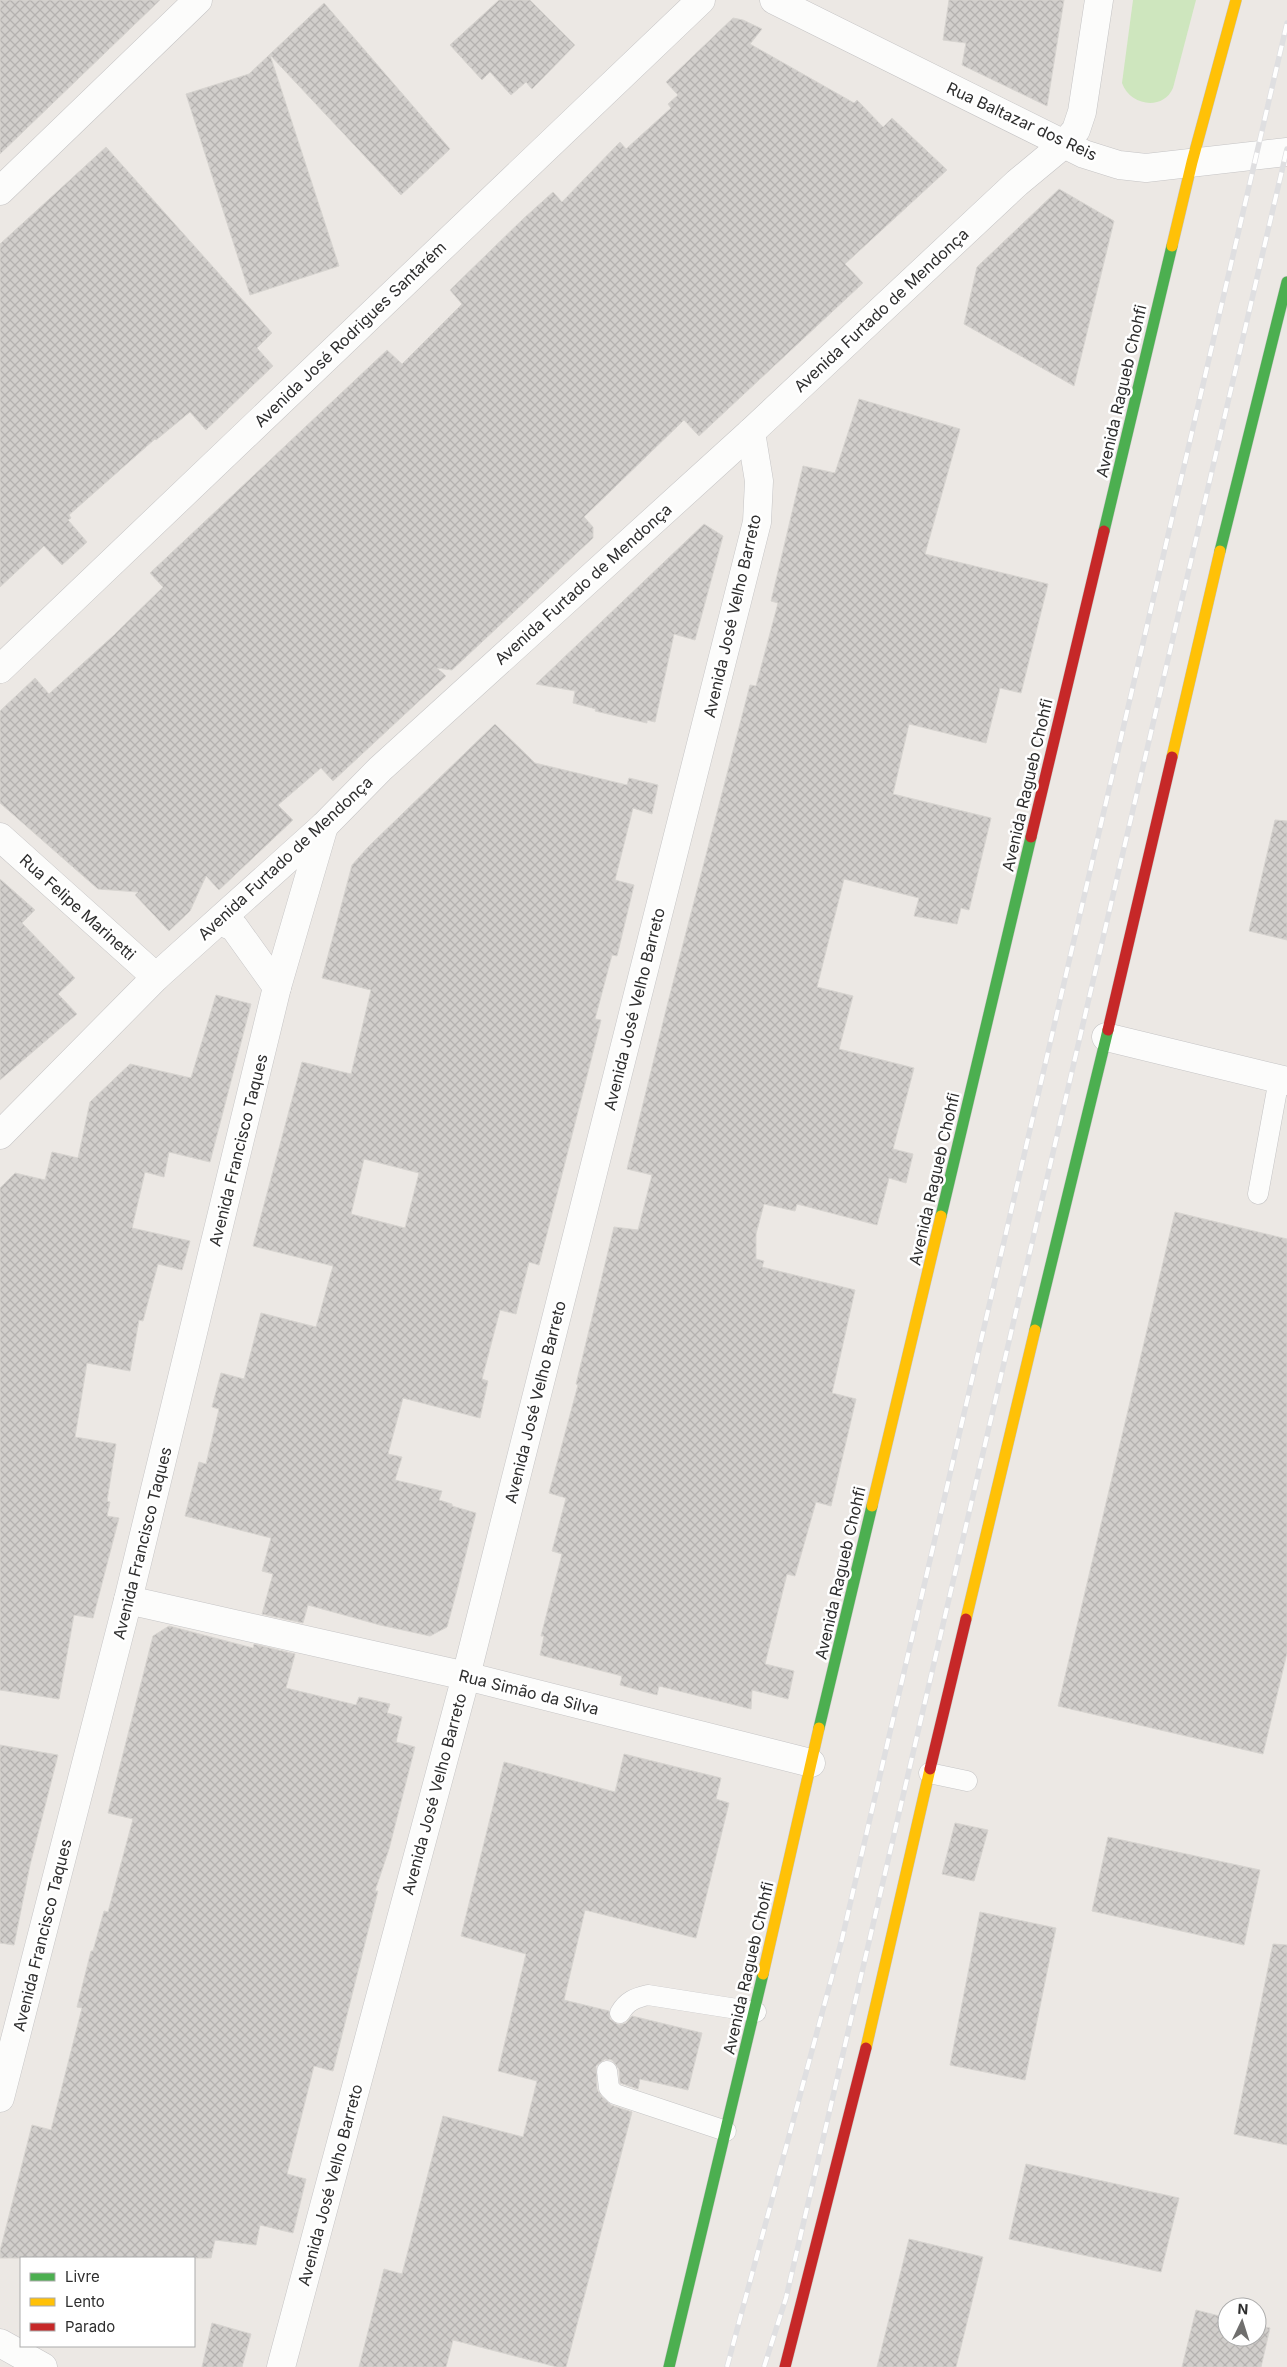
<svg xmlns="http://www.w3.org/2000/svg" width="1287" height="2367" font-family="Inter,sans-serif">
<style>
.park{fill:#cee6be}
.building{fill:url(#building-cross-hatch);stroke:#d7d4d0;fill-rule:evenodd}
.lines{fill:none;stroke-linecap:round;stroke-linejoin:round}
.lane-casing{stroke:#c5c4c5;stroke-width:21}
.street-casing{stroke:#c5c4c5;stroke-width:29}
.fast-casing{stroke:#c6c5c4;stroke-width:12}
.slow-casing{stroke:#c6c5c4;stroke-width:12}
.jam-casing{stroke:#c6c5c4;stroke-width:12}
.lane{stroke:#fcfcfb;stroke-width:20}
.street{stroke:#fcfcfb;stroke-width:28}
.fast{stroke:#4caf50;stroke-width:11}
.slow{stroke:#ffc107;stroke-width:11}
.jam{stroke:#c62828;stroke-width:11}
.rail-casing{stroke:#dfdfe1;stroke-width:5.5}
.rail{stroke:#fff;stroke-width:4;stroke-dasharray:11;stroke-linecap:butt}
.labels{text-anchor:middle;stroke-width:5;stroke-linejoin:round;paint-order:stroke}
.street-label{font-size:16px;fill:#2e2e2e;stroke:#fff}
</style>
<defs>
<pattern id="building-cross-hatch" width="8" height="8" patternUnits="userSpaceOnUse" patternTransform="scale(1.25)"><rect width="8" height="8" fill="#d1cecb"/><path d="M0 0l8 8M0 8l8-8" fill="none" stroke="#b4b1af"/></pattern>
</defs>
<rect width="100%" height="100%" fill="#ece8e4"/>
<!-- park -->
<path class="park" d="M1133 0H1196L1173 88C1163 111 1130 106 1122 83Z"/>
<!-- building -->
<g class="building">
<path d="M0 0H160L0 154Z"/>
<path d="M499 0H530L575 45 532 89 526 82 511 95 490 72 482 80 450 45Z"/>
<path d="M949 0H1064L1047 106 962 65 966 43 943 40Z"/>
<path d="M324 3 450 149 401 195 270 55 339 266 250 295 186 94 249 74Z"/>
<path d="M733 18 743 20 762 29 750 44 854 103 857 100 883 127 892 118 947 170 845 264 863 283 699 436 684 420 584 517 593 527V538L452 670 437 668 446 676 333 781 321 768 278 805 293 820 219 890 206 876 190 911 169 931 135 895 138 892 98 889 0 803V711L35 678 49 694 113 636 163 587 150 573 387 350 402 364 462 304 450 290 523 219 553 192 562 202 620 142 626 149 671 108 668 104 678 95 666 82Z"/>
<path d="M106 147 272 333 257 348 273 366 206 430 190 412 156 440 155 439 69 515 71 518 68 520 87 542 62 565 44 546 0 587V244Z"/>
<path d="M1059 189 1114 221 1074 386 964 324 977 267Z"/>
<path d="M859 399 960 429 925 554 1048 584 1021 693 1000 688 986 743 909 724 893 794 991 818 969 910 961 908 957 924 914 916 919 898 844 879 817 987 853 996 839 1049 914 1068 893 1149 913 1154 906 1183 889 1178 877 1225 797 1204 795 1211 764 1204 756 1234V1259L764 1261 762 1267 855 1290 832 1393 856 1399 831 1506 816 1502 795 1576 787 1574 765 1664 794 1671 788 1699 752 1690 751 1709 659 1686 657 1695 642 1691 620 1685 622 1676 540 1655 544 1636H541L562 1554 552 1551 566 1498 549 1493 578 1385 576 1384 614 1227 638 1230 652 1175 627 1169 667 1006 750 685 756 686 778 603 771 601 803 466 835 473Z"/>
<path d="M704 524 723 536 695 640 674 634 655 722 647 720V723L595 711 596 709 573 703 575 691 536 684Z"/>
<path d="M495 724 535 763 627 785 629 778 658 785 652 814 633 808 615 880 634 885 617 956 612 955 595 1019 601 1020 586 1080 539 1265 529 1262 516 1314 500 1310 482 1379 488 1381 480 1418 403 1398 388 1454 402 1457 395 1480 442 1491 439 1500 452 1504V1506L476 1513 458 1586 447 1627 430 1636 380 1625 308 1605 303 1623 262 1614 273 1574 262 1571 271 1538 185 1516 199 1462 206 1464 219 1409 212 1407 221 1373 244 1379 261 1313 316 1327 333 1266 253 1246 302 1062 351 1074 371 990 322 978 338 918 352 865 368 847ZM364 1159 419 1173 405 1228 351 1214Z"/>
<path d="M1275 820 1287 821V940L1249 931Z"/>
<path d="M0 879 35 910 22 923 75 978 58 994 77 1014 0 1080Z"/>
<path d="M216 995 251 1004 210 1162 169 1152 164 1177 145 1172 132 1228 190 1241 182 1270 158 1264 143 1321 139 1320 130 1371 87 1363 75 1437 116 1444 107 1501 110 1502 107 1516 119 1518 93 1618 74 1615 59 1699 0 1690V1188L15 1173 45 1180 52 1152 78 1158 90 1102 130 1064 191 1078Z"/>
<path d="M1175 1212 1287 1239V1653L1263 1754 1058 1706Z"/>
<path d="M169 1626 253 1648 254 1644 295 1654 286 1688 356 1705 359 1697 390 1704 387 1713 402 1717 396 1742 415 1747 389 1849 375 1891H378L333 2071 314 2066 287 2174 306 2179 293 2233 260 2225 256 2245 215 2240 211 2258H0V2251L32 2125 51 2130 82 2008 77 2007 91 1951H93L104 1911 108 1912 133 1819 108 1813 153 1636Z"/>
<path d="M0 1745 58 1755 30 1865 14 1945 0 1943Z"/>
<path d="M624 1754 721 1778 716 1799 729 1803 696 1938 585 1910 564 2000 609 2011 610 2019 619 2025 626 2023 632 2016 702 2033 688 2090 640 2079 638 2089 620 2083 619 2069 612 2060 605 2059 596 2066 597 2089 601 2096 611 2105 632 2112 566 2367H557L453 2340 446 2367H359L384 2269 402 2274 443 2116 523 2137 537 2081 498 2071 526 1954 461 1936 504 1762 615 1792Z"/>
<path d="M955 1823 988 1830 974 1881 942 1874Z"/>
<path d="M1108 1837 1260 1870 1244 1945 1092 1911Z"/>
<path d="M980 1912 1056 1928 1025 2080 950 2065Z"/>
<path d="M1273 1944 1287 1945V2145L1234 2134Z"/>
<path d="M1026 2164 1179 2198 1161 2272 1009 2239Z"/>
<path d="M909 2239 983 2257 956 2367H877Z"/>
<path d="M1196 2310 1227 2318V2337H1257V2325L1270 2328 1261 2367H1182Z"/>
<path d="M212 2323 251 2334 242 2367H202Z"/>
</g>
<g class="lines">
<defs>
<g id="lane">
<path d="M1258 1194 1279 1079"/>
<path d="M929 1773 967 1781"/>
<path d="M620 2013C627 2001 635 1998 648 1995L756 2012"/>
<path d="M607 2071 609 2088 615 2094 726 2131"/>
</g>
<g id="street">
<path d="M774 0 1084 154 1119 165 1146 168 1287 152"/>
<path d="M0 191 198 0"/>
<path d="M0 669 701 0"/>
<path d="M0 837 156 977"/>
<path d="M219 921 234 927 277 987"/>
<path d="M1106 1037 1287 1081"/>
<path d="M0 1135 156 977 324 826 380 769 751 432 1017 183 1064 144 1076 130 1082 112 1099 0"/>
<path d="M128 1600 466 1676 811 1763"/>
<path d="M0 2098 128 1600 277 987 324 826"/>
<path d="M0 2343 43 2367"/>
<path d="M281 2367 466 1676 757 522 759 481 751 432"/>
</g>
<g id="fast">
<path d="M1104 531 1172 246"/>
<path d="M1220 551 1287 282"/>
<path d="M941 1216 1031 837"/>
<path d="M1035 1330 1108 1030"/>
<path d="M819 1728 872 1506"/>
<path d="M669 2367 763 1974"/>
</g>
<g id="slow">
<path d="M1172 246 1192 162 1236 0"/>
<path d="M1172 757 1220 551"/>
<path d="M872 1506 941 1216"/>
<path d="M966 1619 1035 1330"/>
<path d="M763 1974 819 1728"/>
<path d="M866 2048 930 1769"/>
</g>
<g id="jam">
<path d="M1031 837 1104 531"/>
<path d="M1108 1030 1172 757"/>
<path d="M930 1769 966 1619"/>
<path d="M785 2367 866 2048"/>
</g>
</defs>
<!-- lane casing -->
<use href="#lane" class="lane-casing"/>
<!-- street casing -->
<use href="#street" class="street-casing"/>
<!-- fast casing -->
<use href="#fast" class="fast-casing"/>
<!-- slow casing -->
<use href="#slow" class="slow-casing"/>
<!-- jam casing -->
<use href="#jam" class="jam-casing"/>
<!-- lane -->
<use href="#lane" class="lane"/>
<!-- street -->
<use href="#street" class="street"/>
<!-- fast -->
<use href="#fast" class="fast"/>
<!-- slow -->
<use href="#slow" class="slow"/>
<!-- jam -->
<use href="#jam" class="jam"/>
<defs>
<g id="rail">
<path d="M727 2367 842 1939 1287 23"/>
<path d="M764 2367 786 2298 1287 149"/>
</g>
</defs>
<!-- rail casing -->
<use href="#rail" class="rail-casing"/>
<!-- rail -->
<use href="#rail" class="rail"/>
</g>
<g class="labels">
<!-- street labels -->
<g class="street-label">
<text transform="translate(1022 121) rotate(25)" y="6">Rua Baltazar dos Reis</text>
<text transform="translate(881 310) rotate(-43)" y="6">Avenida Furtado de Mendonça</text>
<text transform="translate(350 334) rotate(-44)" y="6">Avenida José Rodrigues Santarém</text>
<text transform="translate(1121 391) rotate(-77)" y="6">Avenida Ragueb Chohfi</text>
<text transform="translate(583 584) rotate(-42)" y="6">Avenida Furtado de Mendonça</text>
<text transform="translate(732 616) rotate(-77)" y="6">Avenida José Velho Barreto</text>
<text transform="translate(1027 785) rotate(-77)" y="6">Avenida Ragueb Chohfi</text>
<text transform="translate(285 858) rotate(-43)" y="6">Avenida Furtado de Mendonça</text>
<text transform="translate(78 907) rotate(42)" y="6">Rua Felipe Marinetti</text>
<text transform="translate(634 1009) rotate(-76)" y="6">Avenida José Velho Barreto</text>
<text transform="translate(238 1150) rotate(-76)" y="6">Avenida Francisco Taques</text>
<text transform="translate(934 1179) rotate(-77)" y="6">Avenida Ragueb Chohfi</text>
<text transform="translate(535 1402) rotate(-76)" y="6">Avenida José Velho Barreto</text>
<text transform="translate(142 1543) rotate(-76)" y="6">Avenida Francisco Taques</text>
<text transform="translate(840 1573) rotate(-77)" y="6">Avenida Ragueb Chohfi</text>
<text transform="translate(529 1692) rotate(14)" y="6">Rua Simão da Silva</text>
<text transform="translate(434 1794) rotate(-75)" y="6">Avenida José Velho Barreto</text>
<text transform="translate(42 1935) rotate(-76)" y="6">Avenida Francisco Taques</text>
<text transform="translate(748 1968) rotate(-77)" y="6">Avenida Ragueb Chohfi</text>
<text transform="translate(330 2185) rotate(-75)" y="6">Avenida José Velho Barreto</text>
</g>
</g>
<!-- legend -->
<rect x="20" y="2257" width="175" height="90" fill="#ffffff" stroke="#ababab"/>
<rect x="30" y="2273" width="25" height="8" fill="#4caf50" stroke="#ababab"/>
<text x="65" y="2282" font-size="15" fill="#2e2e2e">Livre</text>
<rect x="30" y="2298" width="25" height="8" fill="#ffc107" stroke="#ababab"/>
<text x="65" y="2307" font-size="15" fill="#2e2e2e">Lento</text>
<rect x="30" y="2323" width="25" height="8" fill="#c62828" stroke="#ababab"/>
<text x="65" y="2332" font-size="15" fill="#2e2e2e">Parado</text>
<!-- north arrow -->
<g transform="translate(1242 2322) rotate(4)"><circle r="24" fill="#ffffff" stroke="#ababab"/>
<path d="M0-4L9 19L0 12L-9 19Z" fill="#706f6e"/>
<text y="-8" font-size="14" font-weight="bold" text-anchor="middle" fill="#2e2e2e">N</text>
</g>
</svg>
